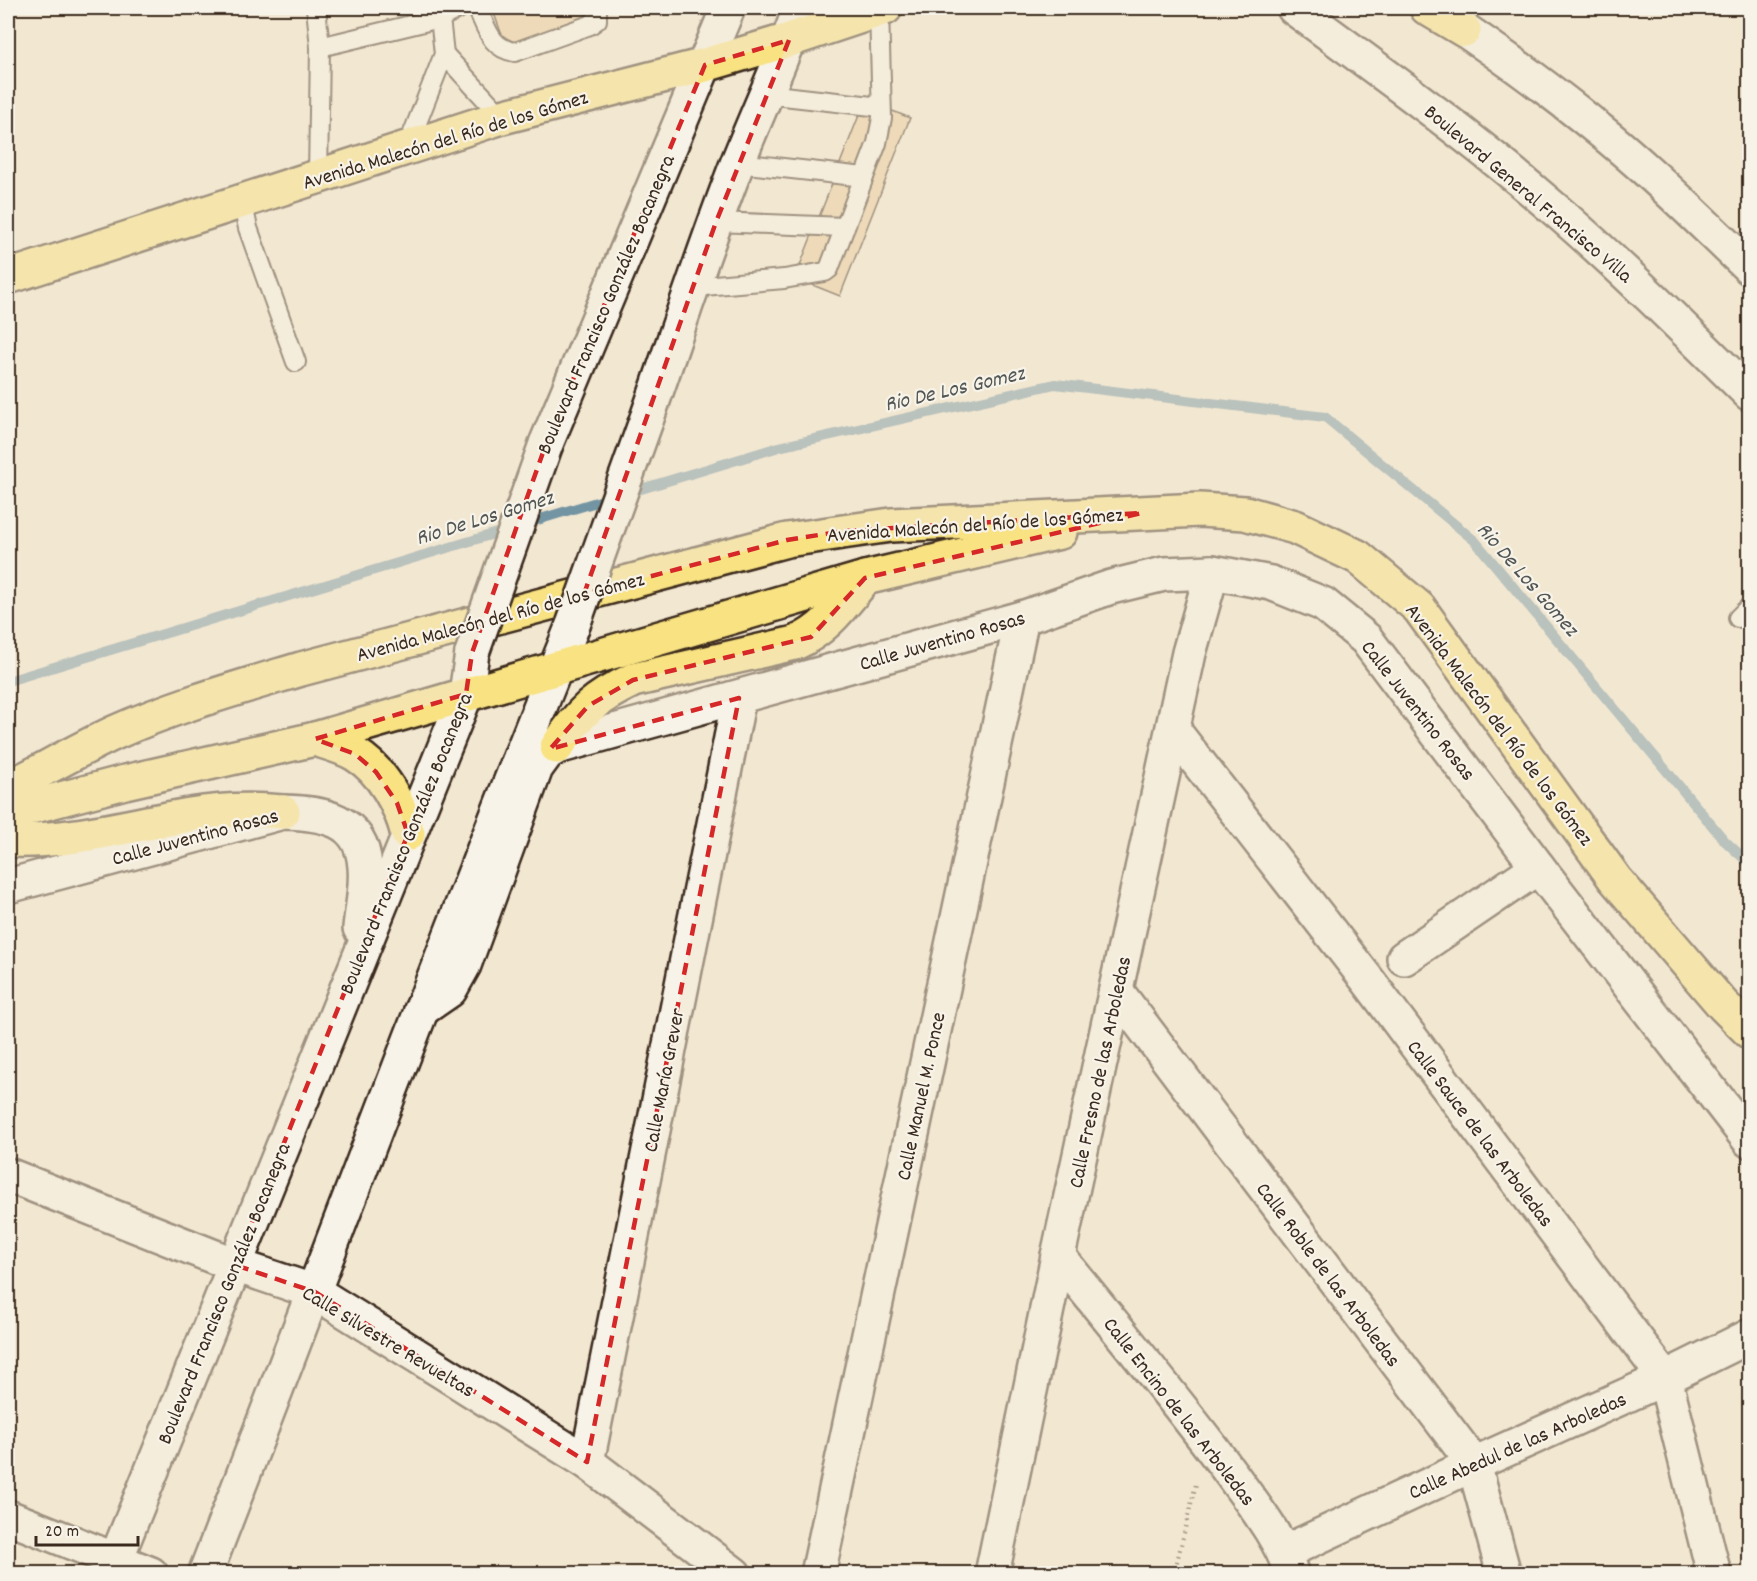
<svg xmlns="http://www.w3.org/2000/svg" width="1757" height="1581" font-family="Dekko,sans-serif">
<style>
.lines{fill:none;stroke-linecap:round;stroke-linejoin:round}
.stream{stroke:#7394a2;stroke-width:10}
.building{fill:#e8ca9b;stroke:#3b2a1e;stroke-width:1.5}
.lane-casing{stroke:#3b2a1e;stroke-width:22}
.street-casing{stroke:#3b2a1e;stroke-width:38}
.secondary-casing{stroke:#3b2a1e;stroke-width:38}
.primary-casing{stroke:#3b2a1e;stroke-width:38}
.path{stroke:#3b2a1e;stroke-width:4;stroke-dasharray:1.5 4.5;stroke-linecap:butt}
.lane{stroke:#f7f3e8;stroke-width:18}
.street{stroke:#f7f3e8;stroke-width:33}
.secondary{stroke:#f7f3e8;stroke-width:33}
.primary{stroke:#f8e281;stroke-width:33}
.secondary-bridge-casing{stroke:#3b2a1e;stroke-width:38;stroke-linecap:butt}
.secondary-bridge{stroke:#f7f3e8;stroke-width:33}
.marked{fill:none;stroke:#d62828;stroke-width:4.5;stroke-dasharray:12 8;stroke-linejoin:round}
.labels{text-anchor:middle;stroke-width:4.5;stroke-linejoin:round;paint-order:stroke}
.street-label{font-size:21px;fill:#3b2a1e;stroke:#f7f3e8}
.water-label{font-size:22px;font-style:italic;fill:#525655;stroke:#f7f3e8}
</style>
<rect width="100%" height="100%" fill="#f2e7d1"/>
<filter id="ink" filterUnits="userSpaceOnUse"><feTurbulence type="fractalNoise" baseFrequency=".0167" numOctaves="2"/><feDisplacementMap in="SourceGraphic" scale="12" xChannelSelector="R" yChannelSelector="G"/><feConvolveMatrix kernelMatrix="1 2 1 2 8 2 1 2 1" color-interpolation-filters="sRGB"/></filter>
<g filter="url(#ink)">
<g class="lines">
<!-- stream -->
<g class="stream">
<path d="M628 493 779 447 1055 384 1325 417 1475 541 1725 841 1750 864"/>
<path d="M524 524 613 497"/>
<path d="M8 681 510 529"/>
</g>
</g>
<!-- building -->
<g class="building">
<path d="M492 8H606L506 46Z"/>
<path d="M865 100 910 118 840 296 795 278Z"/>
</g>
<g class="lines">
<defs>
<g id="lane">
<path d="M316 8 320 47 318 177"/>
<path d="M477 8C487 28 490 48 515 52L590 25 597 20V11"/>
<path d="M320 47 440 18V8"/>
<path d="M444 54 502 117"/>
<path d="M766 94 881 107"/>
<path d="M407 148 444 54 440 18 460 8"/>
<path d="M738 163 864 177"/>
<path d="M242 201 248 228 296 362"/>
<path d="M716 222 845 227"/>
<path d="M692 287 784 279 825 272 829 269 877 143 882 118 879 9"/>
<path d="M1738 618 1750 606"/>
</g>
<g id="street">
<path d="M1173 730 1369 982 1665 1378 1714 1574"/>
<path d="M1404 958 1538 867"/>
<path d="M1117 992 1474 1464 1504 1574"/>
<path d="M421 1010 450 990 464 965 536 768 547 753 557 747 1022 618 1111 587 1164 574 1212 572 1271 583 1323 604 1366 639 1538 867 1750 1141"/>
<path d="M8 1175 235 1265 315 1292 587 1462 734 1574"/>
<path d="M1058 1256C1116 1328 1177 1400 1232 1475 1254 1506 1279 1536 1291 1572"/>
<path d="M587 1462 739 698"/>
<path d="M8 1517 151 1574"/>
<path d="M1285 1552 1474 1464 1665 1378 1750 1336"/>
<path d="M818 1574 1022 618"/>
<path d="M992 1574 1058 1256 1189 653 1212 572"/>
</g>
<g id="secondary">
<path d="M1294 8C1381 72 1469 135 1551 206 1620 265 1685 330 1750 394"/>
<path d="M1441 14C1495 50 1547 87 1597 128 1651 171 1700 221 1750 268"/>
<path d="M646 421C676 335 704 249 737 164 758 111 782 61 800 8"/>
<path d="M546 444 728 8"/>
<path d="M8 886 283 812C322 813 362 818 365 867 367 886 362 908 360 928"/>
<path d="M110 1574 466 694 472 653"/>
<path d="M205 1574C328 1257 446 939 573 625"/>
</g>
<g id="primary">
<path d="M1427 8 1464 30"/>
<path d="M8 277 502 117 705 65 789 40 885 8"/>
<path d="M315 739C328 743 343 747 355 754 383 771 400 804 408 834"/>
<path d="M557 747C580 711 595 698 633 680L795 643C826 630 844 603 865 578"/>
<path d="M8 788C43 770 78 750 114 733 174 706 238 688 301 669L787 540 891 525 1200 510 1245 513 1295 527 1358 557 1419 608 1615 879 1723 1005 1750 1032"/>
<path d="M8 813 125 782 315 739 865 578 1060 532"/>
<path d="M8 840C70 843 129 825 190 815 221 810 252 809 283 812"/>
</g>
</defs>
<!-- lane casing -->
<use href="#lane" class="lane-casing"/>
<!-- street casing -->
<use href="#street" class="street-casing"/>
<!-- secondary casing -->
<use href="#secondary" class="secondary-casing"/>
<!-- primary casing -->
<use href="#primary" class="primary-casing"/>
<!-- path -->
<path class="path" d="M1174 1574 1196 1484"/>
<!-- lane -->
<use href="#lane" class="lane"/>
<!-- street -->
<use href="#street" class="street"/>
<!-- secondary -->
<use href="#secondary" class="secondary"/>
<!-- primary -->
<use href="#primary" class="primary"/>
<defs>
<g id="secondary-bridge">
<path d="M573 625 646 421"/>
<path d="M472 653 546 444"/>
</g>
</defs>
<!-- secondary-bridge casing -->
<use href="#secondary-bridge" class="secondary-bridge-casing"/>
<!-- secondary-bridge -->
<use href="#secondary-bridge" class="secondary-bridge"/>
</g>
</g>
<!-- marked area -->
<path d="M0 0H1757V1581H0ZM789 40 716 222 584 594 787 540 844 531 1142 513 865 578 811 637 633 680 588 706 550 749 739 698 587 1462 315 1292 235 1265 408 834 397 803 376 772 355 754 315 739 466 694 472 653 546 444 705 65Z" fill="#f2e7d1" fill-opacity=".55" fill-rule="evenodd"/>
<path class="marked" d="M789 40 716 222 584 594 787 540 844 531 1142 513 865 578 811 637 633 680 588 706 550 749 739 698 587 1462 315 1292 235 1265 408 834 397 803 376 772 355 754 315 739 466 694 472 653 546 444 705 65Z"/>
<g class="labels">
<!-- street labels -->
<g class="street-label">
<text transform="translate(445 139) rotate(-17)" y="7">Avenida Malecón del Río de los Gómez</text>
<text transform="translate(1529 193) rotate(40)" y="7">Boulevard General Francisco Villa</text>
<text transform="translate(605 304) rotate(-67)" y="7">Boulevard Francisco González Bocanegra</text>
<text transform="translate(975 524) rotate(-4)" y="7">Avenida Malecón del Río de los Gómez</text>
<text transform="translate(500 616) rotate(-15)" y="7">Avenida Malecón del Río de los Gómez</text>
<text transform="translate(942 640) rotate(-16)" y="7">Calle Juventino Rosas</text>
<text transform="translate(1419 710) rotate(52)" y="7">Calle Juventino Rosas</text>
<text transform="translate(1500 724) rotate(53)" y="7">Avenida Malecón del Río de los Gómez</text>
<text transform="translate(195 836) rotate(-15)" y="7">Calle Juventino Rosas</text>
<text transform="translate(405 843) rotate(-68)" y="7">Boulevard Francisco González Bocanegra</text>
<text transform="translate(1099 1072) rotate(-78)" y="7">Calle Fresno de las Arboledas</text>
<text transform="translate(663 1080) rotate(-79)" y="7">Calle María Grever</text>
<text transform="translate(920 1096) rotate(-78)" y="7">Calle Manuel M. Ponce</text>
<text transform="translate(1481 1133) rotate(53)" y="7">Calle Sauce de las Arboledas</text>
<text transform="translate(1329 1274) rotate(53)" y="7">Calle Roble de las Arboledas</text>
<text transform="translate(223 1293) rotate(-68)" y="7">Boulevard Francisco González Bocanegra</text>
<text transform="translate(389 1341) rotate(31)" y="7">Calle Silvestre Revueltas</text>
<text transform="translate(1180 1411) rotate(52)" y="7">Calle Encino de las Arboledas</text>
<text transform="translate(1517 1445) rotate(-24)" y="7">Calle Abedul de las Arboledas</text>
</g>
<!-- water labels -->
<g class="water-label">
<text transform="translate(954 387) rotate(-13)" y="8">Rio De Los Gomez</text>
<text transform="translate(484 516) rotate(-17)" y="8">Rio De Los Gomez</text>
<text transform="translate(1529 578) rotate(49)" y="8">Rio De Los Gomez</text>
</g>
</g>
<!-- margin -->
<rect width="1757" height="1581" fill="none" stroke="#f7f3e8" stroke-width="30"/>
<rect x="15" y="15" width="1727" height="1551" fill="none" stroke="#3b2a1e" stroke-width="2" filter="url(#ink)"/>
<!-- scale -->
<path d="M36 1536v9h102v-9" fill="none" stroke="#3b2a1e" stroke-width="3"/>
<text x="45" y="1536" font-size="18" fill="#3b2a1e" stroke="#f7f3e8" stroke-width="4.5" paint-order="stroke">20 m</text>
</svg>
